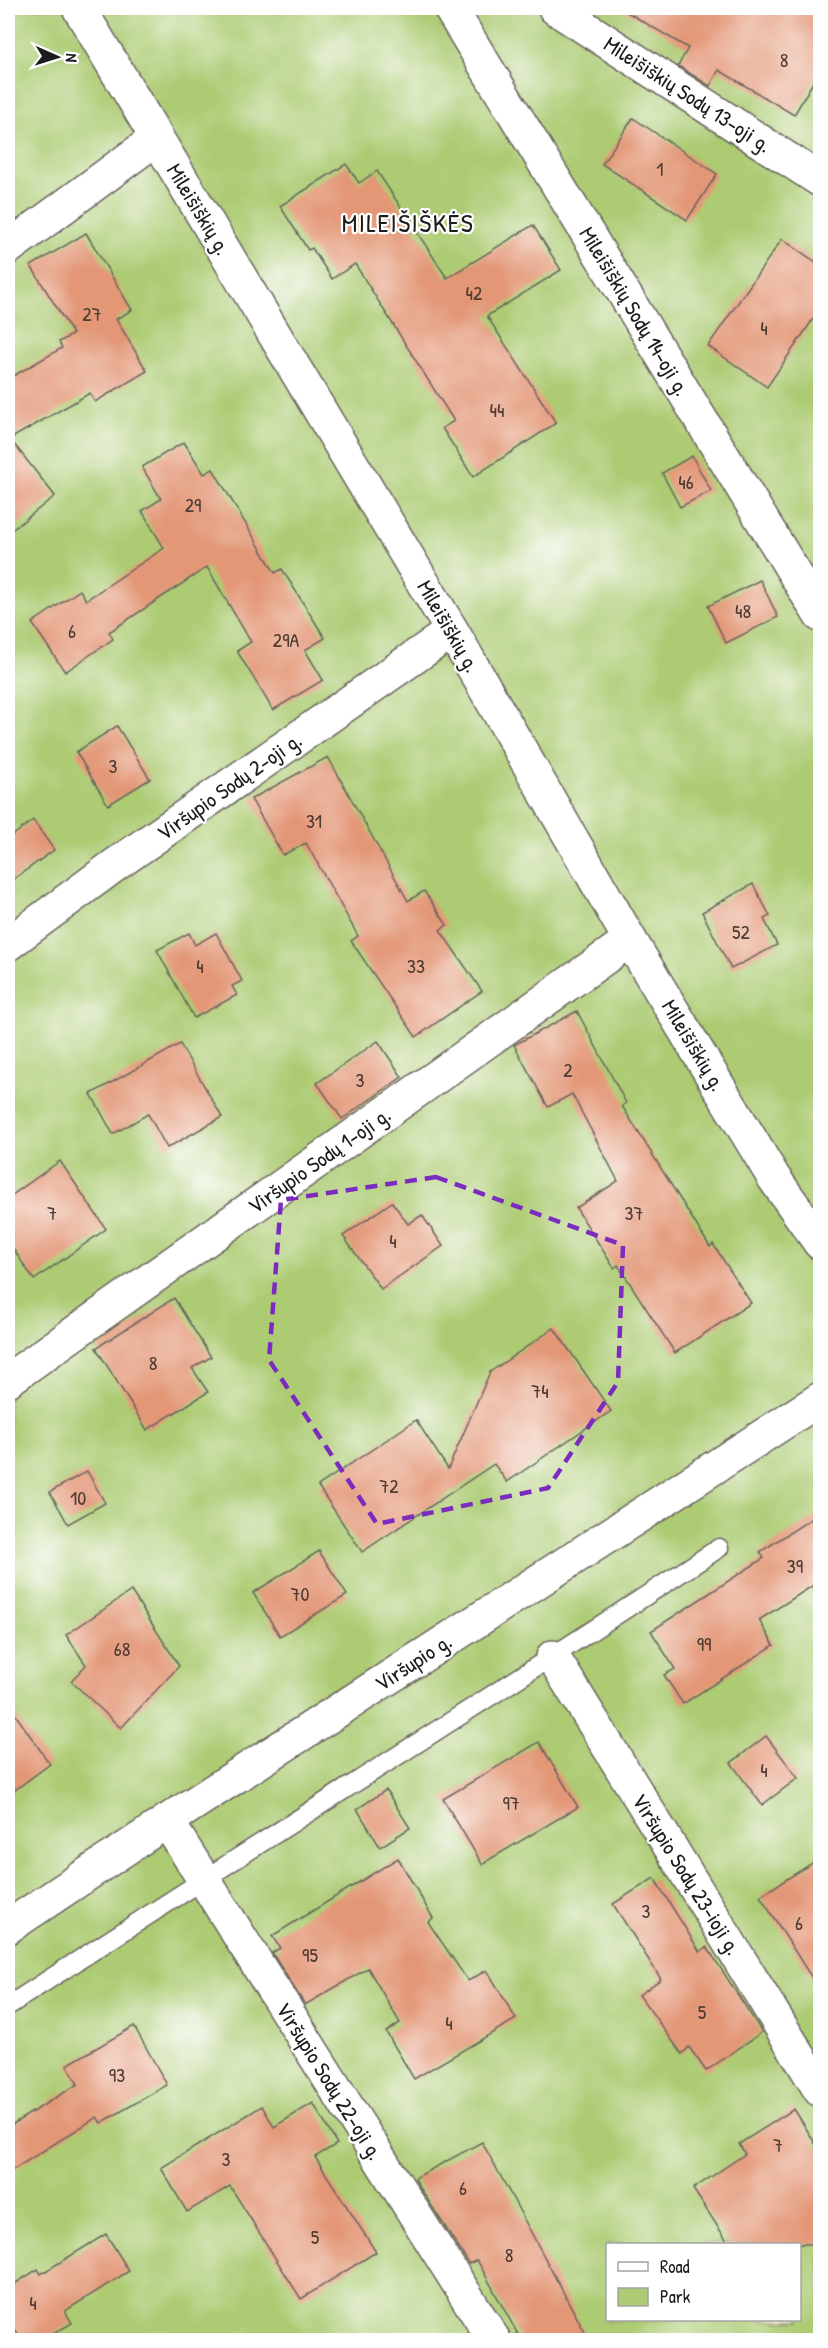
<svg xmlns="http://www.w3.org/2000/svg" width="828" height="2348" font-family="'Patrick Hand',sans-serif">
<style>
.green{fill:#accb72;stroke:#647447;stroke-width:1.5;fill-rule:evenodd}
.building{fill:#e39777}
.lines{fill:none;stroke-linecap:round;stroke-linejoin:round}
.lane-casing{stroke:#68645c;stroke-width:21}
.street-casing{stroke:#68645c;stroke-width:36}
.lane{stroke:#fff;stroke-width:18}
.street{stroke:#fff;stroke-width:33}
.marked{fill:none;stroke:#7b2cbf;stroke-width:4.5;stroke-dasharray:12 8;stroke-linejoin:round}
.labels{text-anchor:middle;stroke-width:4.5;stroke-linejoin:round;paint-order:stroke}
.number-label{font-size:20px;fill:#4e3b33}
.street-label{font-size:22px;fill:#1c1c1c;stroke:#fff}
.quarter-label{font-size:26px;letter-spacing:1.5px;fill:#1c1c1c;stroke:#fff}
</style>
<rect width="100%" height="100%" fill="#fff"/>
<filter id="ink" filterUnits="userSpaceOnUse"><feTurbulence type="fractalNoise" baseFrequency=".0167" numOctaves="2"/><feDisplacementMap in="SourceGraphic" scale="12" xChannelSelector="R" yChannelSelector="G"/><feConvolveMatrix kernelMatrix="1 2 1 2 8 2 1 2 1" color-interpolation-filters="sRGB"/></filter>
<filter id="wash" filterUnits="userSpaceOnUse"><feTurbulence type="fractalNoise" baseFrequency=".008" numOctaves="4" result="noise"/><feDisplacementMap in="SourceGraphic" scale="24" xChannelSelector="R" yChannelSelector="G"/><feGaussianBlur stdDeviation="1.35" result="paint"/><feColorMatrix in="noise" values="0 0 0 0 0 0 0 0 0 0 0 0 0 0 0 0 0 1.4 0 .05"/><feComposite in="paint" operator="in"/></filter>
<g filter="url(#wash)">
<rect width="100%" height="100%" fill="#f5e9d3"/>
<!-- green -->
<path class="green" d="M8 8H820V2340H8ZM608 2244H800V2320H608Z"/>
<g id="blocks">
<!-- building -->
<g class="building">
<path d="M620 8H820V70L794 115 719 70 710 86 678 66 688 48Z"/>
<path d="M633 118 717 174 687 220 602 164Z"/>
<path d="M346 164 359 183 377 171 447 278 533 225 561 270 487 316 556 423 473 477 442 428 454 421 355 264 332 279 312 248 308 250 280 206Z"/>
<path d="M86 233 132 310 116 319 147 371 95 402 90 393 10 439 55 496 8 533V379L62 348 59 342 73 334 31 266Z"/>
<path d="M782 239 820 265V309L767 387 708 346Z"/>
<path d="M184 442 204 474 213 469 275 573 282 569 325 638 305 650 323 680 273 710 237 651 251 642 207 567 109 632 113 639 65 672 32 623 80 590 86 600 164 548 142 511 161 499 142 467Z"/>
<path d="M692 456 711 491 680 507 662 473Z"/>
<path d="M760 580 778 617 726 643 708 606Z"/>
<path d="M117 726 150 779 108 805 76 752Z"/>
<path d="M328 757 408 901 424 891 447 925 440 930 482 991 416 1037 351 941 358 936 306 843 283 855 251 799Z"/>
<path d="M33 820 54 850 8 883V839Z"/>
<path d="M753 884 770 916 764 919 777 945 731 969 702 912Z"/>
<path d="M189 933 195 945 216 933 242 981 232 986 237 995 194 1018 157 950Z"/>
<path d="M577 1011 626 1103 622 1106 710 1247 713 1244 751 1303 675 1353 618 1265 614 1268 576 1208 618 1181 572 1094 548 1107 514 1045Z"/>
<path d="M378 1041 402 1077 342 1119 317 1083Z"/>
<path d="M180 1044 222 1117 167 1148 148 1114 113 1134 91 1094Z"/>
<path d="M60 1161 106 1229 34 1280 8 1241V1198Z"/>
<path d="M392 1202 408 1224 422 1215 443 1246 381 1289 343 1236Z"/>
<path d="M174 1298 211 1357 192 1368 208 1392 147 1430 96 1348Z"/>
<path d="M554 1328 611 1411 507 1482 494 1464 362 1552 318 1486 416 1420 448 1469 490 1372Z"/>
<path d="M87 1471 105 1503 68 1524 50 1492Z"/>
<path d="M820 1513V1581L759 1620 774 1645 683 1704 664 1675 675 1669 651 1631 764 1558 760 1552Z"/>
<path d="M319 1551 347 1595 280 1636 253 1593Z"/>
<path d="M131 1591 179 1666 121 1728 71 1681 86 1665 66 1635Z"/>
<path d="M8 1704 50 1764 8 1795Z"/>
<path d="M766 1736 798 1778 762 1805 731 1763Z"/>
<path d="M539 1742 578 1807 482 1864 443 1799Z"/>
<path d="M386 1790 410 1828 380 1847 357 1809Z"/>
<path d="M398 1858 433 1918 428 1922 468 1981 487 1970 516 2019 414 2079 386 2032 400 2023 368 1968 305 2005 272 1953 280 1948 272 1936Z"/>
<path d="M820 1858V1991L760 1896Z"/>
<path d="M654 1878 700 1952 707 1947 762 2032 706 2071 689 2047 682 2054 639 1995 661 1979 613 1904Z"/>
<path d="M134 2026 167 2085 101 2123 97 2117 8 2173V2127L78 2084 67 2065Z"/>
<path d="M313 2103 337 2144 315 2157 376 2252 301 2299 230 2186 187 2212 161 2168 262 2106 274 2127Z"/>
<path d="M794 2109 820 2151V2244H729L693 2189 745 2154 739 2144Z"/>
<path d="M482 2142 512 2197 589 2340H521L477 2260 469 2264 419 2186 415 2178Z"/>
<path d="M106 2234 129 2271 65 2311 72 2323 43 2340H21L8 2318V2288L38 2269 41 2274Z"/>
</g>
</g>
</g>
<g filter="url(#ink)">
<use href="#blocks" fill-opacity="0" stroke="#68645c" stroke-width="1.5"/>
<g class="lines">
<defs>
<path id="lane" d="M8 2006C244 1852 483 1703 719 1548"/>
<g id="street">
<path d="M79 8 452 631 630 940 774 1178 820 1243"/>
<path d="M450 8 820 615"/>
<path d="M555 8 820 180"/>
<path d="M8 248 157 138"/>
<path d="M8 944 115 865 452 631"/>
<path d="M8 1380 630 940"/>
<path d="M553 1657 820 2090"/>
<path d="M167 1821 494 2340"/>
<path d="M8 1927 167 1821 820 1399"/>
</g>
</defs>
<!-- lane casing -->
<use href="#lane" class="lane-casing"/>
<!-- street casing -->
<use href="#street" class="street-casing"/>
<!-- lane -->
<use href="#lane" class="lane"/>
<!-- street -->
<use href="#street" class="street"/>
</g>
</g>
<!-- marked area -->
<path class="marked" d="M436 1177 623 1245 618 1382 548 1488 377 1524 269 1360 281 1200Z"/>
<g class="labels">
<!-- number labels -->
<g class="number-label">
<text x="784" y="67">8</text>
<text x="660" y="176">1</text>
<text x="474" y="300">42</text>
<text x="92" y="321">27</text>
<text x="764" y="335">4</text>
<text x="497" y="417">44</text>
<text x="686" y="489">46</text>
<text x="193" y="512">29</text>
<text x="743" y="618">48</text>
<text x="72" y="638">6</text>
<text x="286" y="647">29A</text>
<text x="113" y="773">3</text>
<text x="314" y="828">31</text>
<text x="741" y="939">52</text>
<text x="200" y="973">4</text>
<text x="416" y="973">33</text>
<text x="568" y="1077">2</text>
<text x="360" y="1087">3</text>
<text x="52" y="1220">7</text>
<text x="634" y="1220">37</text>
<text x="393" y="1248">4</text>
<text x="153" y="1370">8</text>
<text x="540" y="1398">74</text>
<text x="389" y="1493">72</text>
<text x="78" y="1505">10</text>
<text x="795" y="1573">39</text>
<text x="300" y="1601">70</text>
<text x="704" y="1651">99</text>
<text x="122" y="1656">68</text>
<text x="764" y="1777">4</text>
<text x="511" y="1810">97</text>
<text x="646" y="1918">3</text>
<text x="799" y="1930">6</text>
<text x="310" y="1962">95</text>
<text x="702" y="2019">5</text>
<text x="449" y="2030">4</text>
<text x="117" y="2082">93</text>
<text x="778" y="2152">7</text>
<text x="226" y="2166">3</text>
<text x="463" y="2195">6</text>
<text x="315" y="2244">5</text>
<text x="509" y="2262">8</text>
<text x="33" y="2310">4</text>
</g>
<!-- street labels -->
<g class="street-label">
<text transform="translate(688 94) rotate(33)" y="8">Mileišiškių Sodų 13-oji g.</text>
<text transform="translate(199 209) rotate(59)" y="8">Mileišiškių g.</text>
<text transform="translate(635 311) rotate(59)" y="8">Mileišiškių Sodų 14-oji g.</text>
<text transform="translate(449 626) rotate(60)" y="8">Mileišiškių g.</text>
<text transform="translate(229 786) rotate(-35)" y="8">Viršupio Sodų 2-oji g.</text>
<text transform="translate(694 1045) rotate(59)" y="8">Mileišiškių g.</text>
<text transform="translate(319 1160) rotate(-35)" y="8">Viršupio Sodų 1-oji g.</text>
<text transform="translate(413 1662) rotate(-33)" y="8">Viršupio g.</text>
<text transform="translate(687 1874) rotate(58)" y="8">Viršupio Sodų 23-ioji g.</text>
<text transform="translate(330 2081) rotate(58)" y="8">Viršupio Sodų 22-oji g.</text>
</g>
<!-- quarter labels -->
<g class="quarter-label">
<text x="408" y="232">MILEIŠIŠKĖS</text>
</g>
</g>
<!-- margin -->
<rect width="828" height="2348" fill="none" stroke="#fff" stroke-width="30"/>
<!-- legend -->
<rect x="606" y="2243" width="195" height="78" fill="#ffffff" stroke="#a4a4a4" stroke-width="1.5"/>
<rect x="618" y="2262" width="30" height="9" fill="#ffffff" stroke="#a4a4a4" stroke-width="1.5"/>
<text x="660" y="2273" font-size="18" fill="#1c1c1c">Road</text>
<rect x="618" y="2288" width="30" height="18" fill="#accb72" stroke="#a4a4a4" stroke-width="1.5"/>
<text x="660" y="2303" font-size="18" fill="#1c1c1c">Park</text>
<!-- north arrow -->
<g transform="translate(57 57) rotate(93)" stroke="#ffffff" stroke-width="4.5" paint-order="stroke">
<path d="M0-4.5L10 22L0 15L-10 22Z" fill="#1c1c1c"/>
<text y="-9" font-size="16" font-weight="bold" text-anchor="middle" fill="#1c1c1c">N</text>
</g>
</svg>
